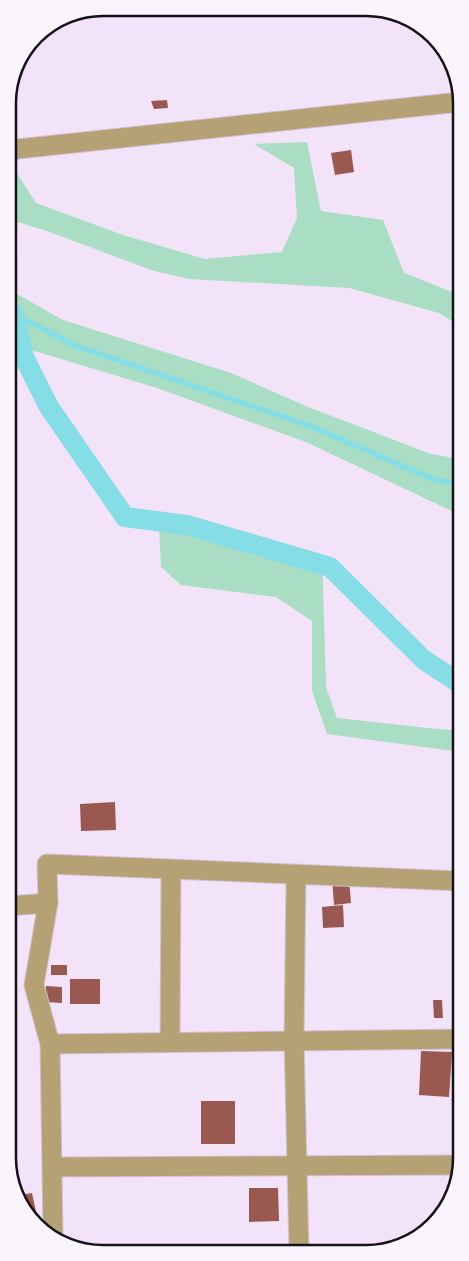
<svg xmlns="http://www.w3.org/2000/svg" width="469" height="1261" font-family="Overpass,sans-serif">
<style>
.green{fill:#a9dec5}
.lines{fill:none;stroke-linecap:round;stroke-linejoin:round}
.stream{stroke:#85dde5;stroke-width:5.5}
.canal{stroke:#85dde5;stroke-width:20}
.building{fill:#995951}
.minor-casing{stroke:#cfc2d4;stroke-width:21}
.path{stroke:#958a9a;stroke-width:3;stroke-dasharray:4 4;stroke-linecap:butt}
.minor{stroke:#b5a274;stroke-width:19}
.rim{fill:none;stroke:#171219;stroke-width:2.5}
</style>
<rect width="100%" height="100%" fill="#f2e3f8"/>
<!-- green -->
<g class="green">
<path d="M307 142 321 211 383 220 404 273 460 295V326L439 313 349 288 190 279 154 271 50 232 8 219V168L13 167 36 203 123 235 205 259 282 252 297 218 294 168 254 144Z"/>
<path d="M8 289 63 320 231 373 308 407 431 454 460 459V515L306 442 157 388 8 343Z"/>
<path d="M179 514 322 554 326 687 337 718 428 728 461 731V752L327 734 312 691V621L276 597 181 585 161 567 159 525Z"/>
</g>
<g class="lines">
<!-- stream -->
<path class="stream" d="M8 311 76 346 308 425 435 480 460 484"/>
<!-- canal -->
<path class="canal" d="M13 313 24 357 49 407 125 517 187 525 330 567 424 660 461 684"/>
</g>
<!-- building -->
<g class="building">
<path d="M167 100 168 108 154 109 151 101Z"/>
<path d="M351 150 354 172 335 175 331 153Z"/>
<path d="M115 802 116 830 81 831 80 804Z"/>
<path d="M349 878 351 903 334 905 332 879Z"/>
<path d="M343 905 344 927 323 928 322 907Z"/>
<rect x="51" y="965" width="16" height="10"/>
<path d="M461 972V1019H457L455 973Z"/>
<rect x="70" y="979" width="30" height="25"/>
<path d="M46 986 62 987V1003L46 1002Z"/>
<path d="M433 1000H442L443 1018H434Z"/>
<path d="M421 1051 452 1052 449 1097 419 1095Z"/>
<rect x="201" y="1101" width="34" height="43"/>
<path d="M249 1188H278L279 1221 249 1222Z"/>
<path d="M32 1193 39 1226H37L35 1225 20 1195Z"/>
</g>
<g class="lines">
<defs>
<g id="minor">
<path d="M8 150 460 102"/>
<path d="M296 874 294 1040 299 1252"/>
<path d="M9 906 48 903"/>
<path d="M170 1042 171 869"/>
<path d="M50 1044 461 1039"/>
<path d="M52 1167 461 1165"/>
<path d="M53 1234 50 1044 34 985 48 903 47 864 461 881"/>
</g>
</defs>
<!-- minor casing -->
<use href="#minor" class="minor-casing"/>
<!-- path -->
<path class="path" d="M8 106 10 132"/>
<!-- minor -->
<use href="#minor" class="minor"/>
</g>
<!-- crop -->
<path d="M0 0H469V1261H0ZM103 16H366A87 87 0 0 1 453 103V1158A87 87 0 0 1 366 1245H103A87 87 0 0 1 16 1158V103A87 87 0 0 1 103 16Z" fill="#faf4fc" fill-rule="evenodd"/>
<path class="rim" d="M103 16H366A87 87 0 0 1 453 103V1158A87 87 0 0 1 366 1245H103A87 87 0 0 1 16 1158V103A87 87 0 0 1 103 16Z"/>
</svg>
